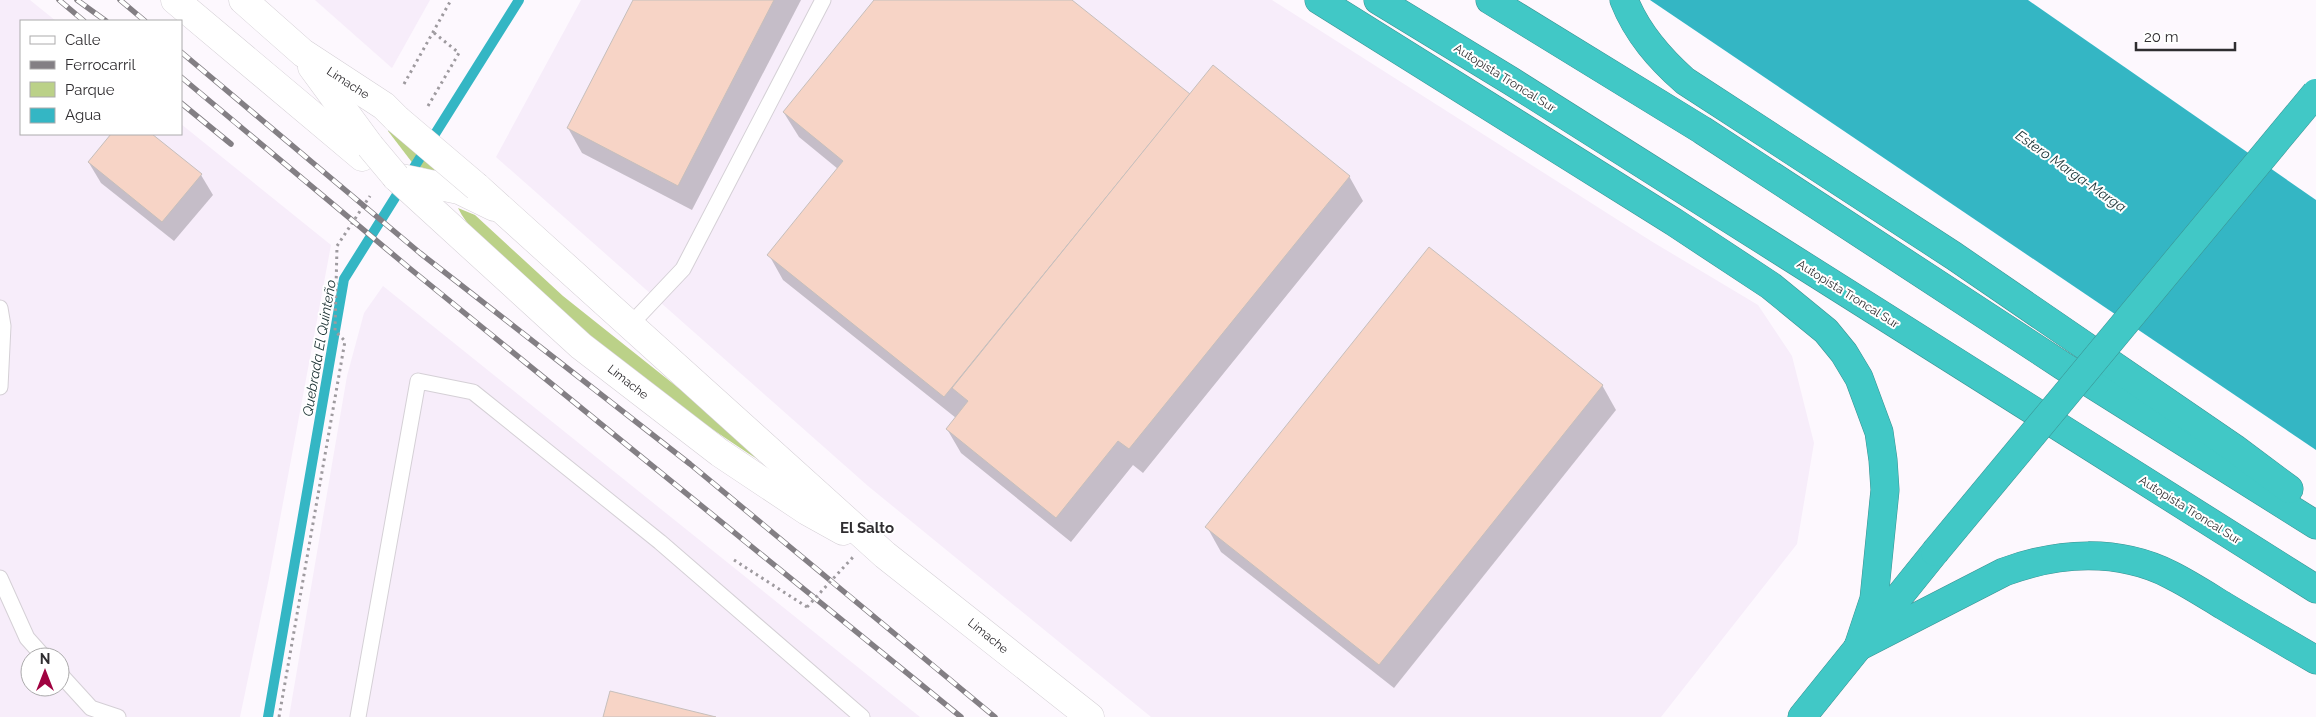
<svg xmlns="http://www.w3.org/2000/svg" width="2316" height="717" font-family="Raleway,sans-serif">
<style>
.built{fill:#f7edfa;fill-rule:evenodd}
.green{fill:#bbd188}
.water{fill:#34b6c4}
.shadow{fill:#0003}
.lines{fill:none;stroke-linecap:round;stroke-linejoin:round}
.stream{stroke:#34b6c4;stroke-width:10}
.building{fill:#f7d4c6;stroke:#c6bfbc}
.lane-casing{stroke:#d5d0d6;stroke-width:17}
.street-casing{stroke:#d5d0d6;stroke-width:29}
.secondary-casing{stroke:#d5d0d6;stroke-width:29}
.highway-casing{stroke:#3b9292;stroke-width:29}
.path{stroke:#9e9a9f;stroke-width:3;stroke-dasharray:2.5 4;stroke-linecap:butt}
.lane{stroke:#fff;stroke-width:15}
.street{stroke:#fff;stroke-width:28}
.secondary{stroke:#fff;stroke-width:28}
.highway{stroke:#41c8c6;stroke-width:28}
.rail-casing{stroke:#837f84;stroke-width:5.5}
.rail{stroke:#fff;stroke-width:4;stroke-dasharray:11;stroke-linecap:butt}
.secondary-bridge-casing{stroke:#d5d0d6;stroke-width:29;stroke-linecap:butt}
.highway-bridge-casing{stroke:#3b9292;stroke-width:29;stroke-linecap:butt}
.path-bridge{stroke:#9e9a9f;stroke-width:3;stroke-dasharray:2.5 4;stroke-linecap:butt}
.secondary-bridge{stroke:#fff;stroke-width:28}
.highway-bridge{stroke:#41c8c6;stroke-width:28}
.labels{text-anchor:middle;stroke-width:4;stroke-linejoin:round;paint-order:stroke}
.street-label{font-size:12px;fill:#2f2d30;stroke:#fff}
.water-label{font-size:14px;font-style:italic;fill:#1d3335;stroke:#fff}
.quarter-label{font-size:15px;font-weight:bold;fill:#2f2d30;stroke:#fff}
</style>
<rect width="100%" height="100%" fill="#fdf8fe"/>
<!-- built -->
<g class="built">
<path d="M0 0H30L56 21H21V134H181V124L331 245 269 578 240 717H0ZM30 657H60V687H30Z"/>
<path d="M315 0H430L392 68Z"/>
<path d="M581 0H1272L1651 241 1758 305 1792 356 1814 443 1797 544 1661 717H1151L868 486 496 157Z"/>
<path d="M383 286 920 717H289L347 376 364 313Z"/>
</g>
<!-- green -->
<g class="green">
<path d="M390 127 437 167 433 171 414 165 388 131Z"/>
<path d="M458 208 475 215 563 296 779 468 778 472C688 417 604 350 525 279 502 258 472 236 458 208Z"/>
</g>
<!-- water -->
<path class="water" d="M1650 0H2028L2316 200V450Z"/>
<!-- shadow -->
<g class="shadow">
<path d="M634 0H801L692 210 582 153 568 128Z"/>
<path d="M875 0H1070L1190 96 1349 176 1363 201 1143 473 1133 465 1071 542 961 453 947 429 956 418 783 280 769 255 838 169 799 137 784 113Z"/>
<path d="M113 134H150L201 175 213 195 174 241 101 183 89 163Z"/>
<path d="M1602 385 1616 410 1394 688 1221 552 1207 527Z"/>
</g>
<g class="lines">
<!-- stream -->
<path class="stream" d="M268 717 344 279 519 0"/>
</g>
<!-- building -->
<g class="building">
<path d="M633 0H774L678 186 567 128Z"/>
<path d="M874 0H1072L1190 94 944 397 767 255 843 161 783 112Z"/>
<path d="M1213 65 1350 176 1129 449 1118 441 1056 518 946 429 968 401 952 388Z"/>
<path d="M111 134H152L202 174 162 222 88 162Z"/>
<path d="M1429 247 1603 385 1379 665 1205 527Z"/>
<path d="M610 691 716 717H603Z"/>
</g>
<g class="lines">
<defs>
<g id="lane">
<path d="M0 308 3 326 0 387"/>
<path d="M631 324 683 269 823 0"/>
<path d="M0 578 27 638 44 657"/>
<path d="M60 674 91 708 118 717"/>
<path d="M358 717 418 381 473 392 660 542 862 717"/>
</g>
<g id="street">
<path d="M175 0 362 157"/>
<path d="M396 177 459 190 494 207"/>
</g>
<g id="secondary">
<path d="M243 0 303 53 384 106 397 119"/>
<path d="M312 67 370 146"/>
<path d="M396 177 581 346 720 453 807 511 843 531"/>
<path d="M477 187 885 555 1090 717"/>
</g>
<g id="highway">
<path d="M1319 0 1674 222 1771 286 1826 331 1844 353 1859 378 1879 432 1883 460 1885 490 1874 599 1858 647"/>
<path d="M1378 0 1511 81 2316 589"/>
<path d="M1490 0 1702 130 2063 366 2316 525"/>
<path d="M1624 0C1637 33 1659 58 1685 81L1954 256 2234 448 2289 489"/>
<path d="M1858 647 2004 572C2058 552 2118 548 2171 575 2189 584 2206 595 2224 606 2254 624 2285 642 2316 660"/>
<path d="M1802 717 1935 552"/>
</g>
</defs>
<!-- lane casing -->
<use href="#lane" class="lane-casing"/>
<!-- street casing -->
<use href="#street" class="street-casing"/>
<!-- secondary casing -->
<use href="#secondary" class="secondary-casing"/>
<!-- highway casing -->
<use href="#highway" class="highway-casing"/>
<!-- path -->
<g class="path">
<path d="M404 84 451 0"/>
<path d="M428 106 459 53 433 32"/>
<path d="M734 560 807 607"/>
<path d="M279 717 345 341 335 331 337 246 370 196"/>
</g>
<!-- lane -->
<use href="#lane" class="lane"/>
<!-- street -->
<use href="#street" class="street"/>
<!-- secondary -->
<use href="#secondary" class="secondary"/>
<!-- highway -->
<use href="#highway" class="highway"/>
<defs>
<g id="rail">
<path d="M59 0 84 21"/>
<path d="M77 0 106 21"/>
<path d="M120 0 145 21"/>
<path d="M181 52 420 253 690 464 995 717"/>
<path d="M181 77 408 267 961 717"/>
<path d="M181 103 231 144"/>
</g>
</defs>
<!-- rail casing -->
<use href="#rail" class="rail-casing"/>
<!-- rail -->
<use href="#rail" class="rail"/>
<defs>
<g id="secondary-bridge">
<path d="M397 119 477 187"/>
<path d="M370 146 396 177"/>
</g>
<path id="highway-bridge" d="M1935 552 2316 93"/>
</defs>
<!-- secondary-bridge casing -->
<use href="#secondary-bridge" class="secondary-bridge-casing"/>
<!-- highway-bridge casing -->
<use href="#highway-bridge" class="highway-bridge-casing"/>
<!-- path-bridge -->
<path class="path-bridge" d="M807 607 854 556"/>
<!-- secondary-bridge -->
<use href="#secondary-bridge" class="secondary-bridge"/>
<!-- highway-bridge -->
<use href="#highway-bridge" class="highway-bridge"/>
</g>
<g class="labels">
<!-- street labels -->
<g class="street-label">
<text transform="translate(1505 78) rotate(32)" y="4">Autopista Troncal Sur</text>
<text transform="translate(348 83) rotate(33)" y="4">Limache</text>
<text transform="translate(1848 294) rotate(32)" y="4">Autopista Troncal Sur</text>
<text transform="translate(628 382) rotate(38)" y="4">Limache</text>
<text transform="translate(2190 510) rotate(32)" y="4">Autopista Troncal Sur</text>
<text transform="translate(988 636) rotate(39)" y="4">Limache</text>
</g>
<!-- water labels -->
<g class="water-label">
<text transform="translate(2071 171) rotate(35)" y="5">Estero Marga-Marga</text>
<text transform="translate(319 348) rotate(-80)" y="5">Quebrada El Quinteño</text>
</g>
<!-- quarter labels -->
<g class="quarter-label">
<text x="867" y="533">El Salto</text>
</g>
</g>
<!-- legend -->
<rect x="20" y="20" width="162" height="115" fill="#ffffff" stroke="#acabac"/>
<rect x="30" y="36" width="25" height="8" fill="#ffffff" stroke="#acabac"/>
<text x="65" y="45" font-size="15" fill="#2f2d30">Calle</text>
<rect x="30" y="61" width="25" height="8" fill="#837f84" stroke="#acabac"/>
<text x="65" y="70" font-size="15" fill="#2f2d30">Ferrocarril</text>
<rect x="30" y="82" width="25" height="15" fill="#bbd188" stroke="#acabac"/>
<text x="65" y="95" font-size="15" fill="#2f2d30">Parque</text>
<rect x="30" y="108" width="25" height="15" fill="#34b6c4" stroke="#acabac"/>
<text x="65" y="120" font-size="15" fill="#2f2d30">Agua</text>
<!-- north arrow -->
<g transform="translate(45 672)"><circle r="24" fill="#ffffff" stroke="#acabac"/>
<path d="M0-4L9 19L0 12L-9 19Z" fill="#a00240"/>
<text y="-8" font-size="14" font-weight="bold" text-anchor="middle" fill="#2f2d30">N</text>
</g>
<!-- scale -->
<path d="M2136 42v8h99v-8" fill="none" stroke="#2f2d30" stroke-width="2.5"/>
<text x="2144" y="42" font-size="15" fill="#2f2d30" stroke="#ffffff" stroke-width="4" paint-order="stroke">20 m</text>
</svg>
